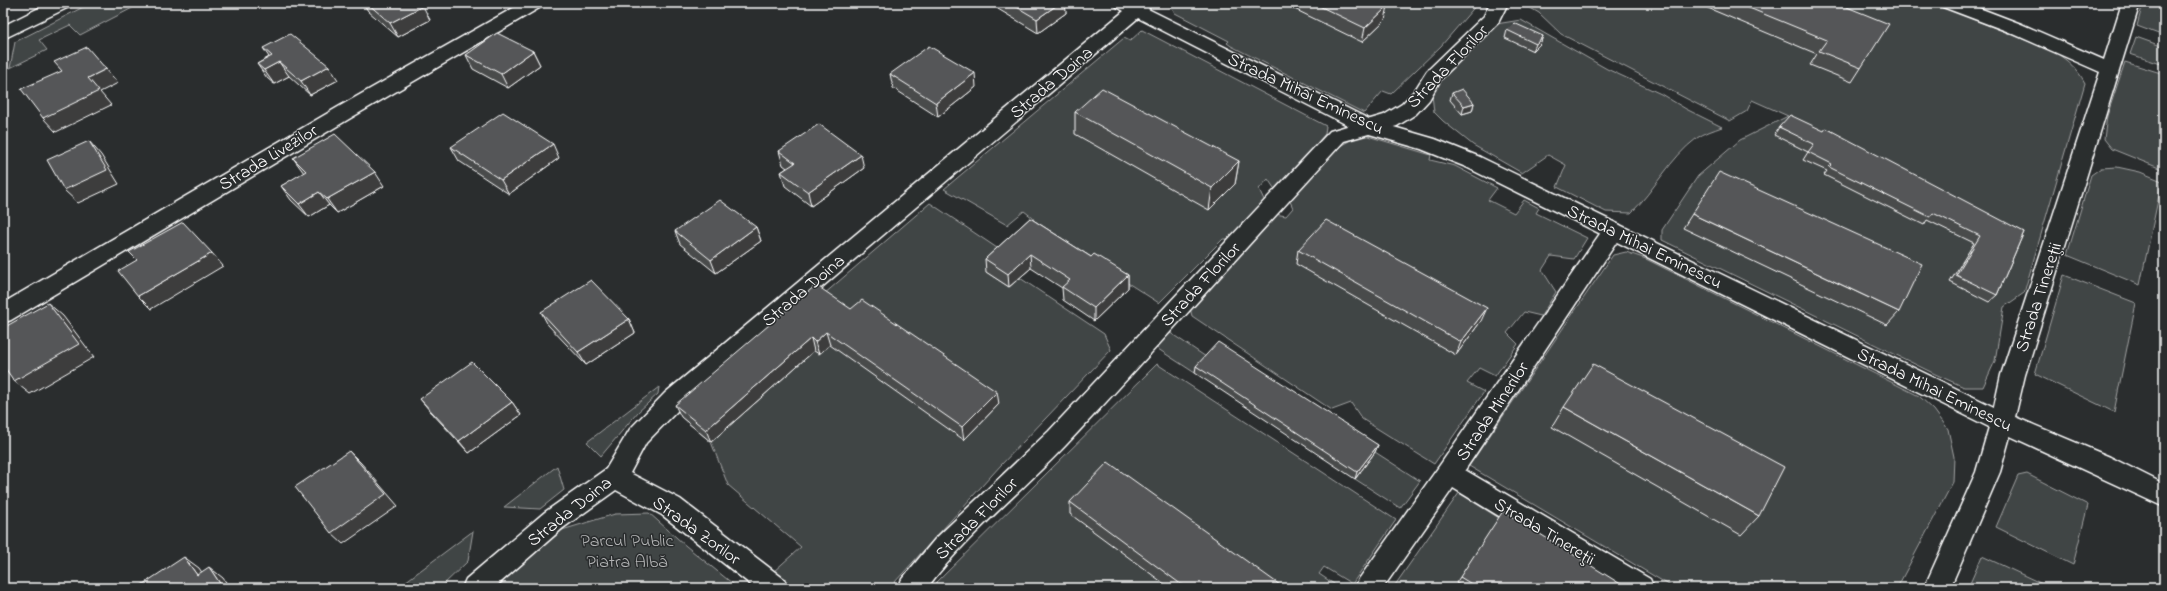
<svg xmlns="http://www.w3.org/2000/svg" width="2167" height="591" font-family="'Indie Flower',sans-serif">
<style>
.green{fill:#414445;stroke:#a0a2a2}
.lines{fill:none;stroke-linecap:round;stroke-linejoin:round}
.service-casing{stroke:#fff;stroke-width:3}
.minor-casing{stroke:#fff;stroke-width:3}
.tertiary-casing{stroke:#fff;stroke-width:3}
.service{fill:#2a2d2e;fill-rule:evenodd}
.minor{fill:#2a2d2e;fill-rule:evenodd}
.tertiary{fill:#2a2d2e;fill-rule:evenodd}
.wall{fill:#494b4c;stroke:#fff}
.shaded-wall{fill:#3c3d3e;stroke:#fff}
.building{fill:#555758;stroke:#fff}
.labels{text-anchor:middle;stroke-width:3;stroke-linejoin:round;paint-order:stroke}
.street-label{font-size:18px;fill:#fff;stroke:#2a2d2e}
.park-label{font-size:18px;fill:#b3b4b5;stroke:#2a2d2e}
</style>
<rect width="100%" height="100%" fill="#2a2d2e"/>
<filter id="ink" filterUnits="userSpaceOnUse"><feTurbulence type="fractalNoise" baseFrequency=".025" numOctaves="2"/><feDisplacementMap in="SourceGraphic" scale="8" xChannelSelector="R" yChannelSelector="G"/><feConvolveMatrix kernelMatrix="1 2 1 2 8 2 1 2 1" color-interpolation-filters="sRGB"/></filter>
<g filter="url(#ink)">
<!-- green -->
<g class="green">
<path d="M91 3H142L80 35 70 25 39 40 47 50 10 68 15 42Z"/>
<path d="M1167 3H1478L1441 46 1391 94 1383 91 1364 113 1231 46 1227 43 1229 41 1175 13Z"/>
<path d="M1522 3H1933L2055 52C2068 61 2077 68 2085 83L2024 293 2004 307 1995 361 1983 387H1964L1935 374 1662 240V230L1698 176 1740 140 1788 116 1752 100 1747 111 1730 121 1561 34 1539 13Z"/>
<path d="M2143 3H2164V36L2137 26Z"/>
<path d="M1521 20 1607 69 1661 94 1686 109 1722 127C1714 130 1704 133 1697 138 1670 158 1654 191 1631 213L1606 212 1557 187 1566 165 1548 155 1522 173 1473 145 1443 121 1434 112 1432 95 1440 81 1496 24Z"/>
<path d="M1142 30 1326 126 1325 134 1276 191 1268 179 1259 189 1265 202 1231 239H1223L1159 303 1034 223 1033 218 1024 211 1007 225 944 189 1124 38 1130 41Z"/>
<path d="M2136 37 2164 47V65L2130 54Z"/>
<path d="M2125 62 2164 74V170L2112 149 2104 139 2107 116Z"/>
<path d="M1361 134 1431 155 1430 160 1455 166 1497 188 1488 200 1514 213 1524 200 1539 208 1536 213 1587 238 1574 259 1551 256 1542 270 1556 292 1541 316 1524 312 1507 333 1518 344 1495 376 1479 368 1467 383 1484 392 1434 464 1362 419 1351 403 1332 410 1192 316 1189 304 1275 214 1286 216 1293 208 1289 199 1335 149Z"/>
<path d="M2117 167 2140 172 2162 181 2140 285 2067 255 2091 175 2101 168Z"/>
<path d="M930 203 1000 250 986 272 1009 287 1020 278 1104 334 1111 350 1001 465 894 583 892 588H791L773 572 801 547 728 485 711 442 681 417Z"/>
<path d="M1626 252 1646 259 1919 396 1934 410 1948 429 1954 457 1953 482 1897 588H1674L1469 466 1613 255Z"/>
<path d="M2064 275 2136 303 2114 412 2035 374Z"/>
<path d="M1169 332 1209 359 1195 373 1155 347Z"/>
<path d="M1157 364 1396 520 1352 584 1324 567 1319 574 1340 588H931Z"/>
<path d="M659 387 658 394 638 412 601 456 587 442Z"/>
<path d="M1375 452 1420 481 1400 508 1355 479Z"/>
<path d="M557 466 564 490 540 509 504 507Z"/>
<path d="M2027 474 2088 505 2073 565 1996 527 2018 476Z"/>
<path d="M1459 493 1499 518 1457 582 1465 588H1393Z"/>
<path d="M649 513 686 546 738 588H494L562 530 615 514Z"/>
<path d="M473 531 468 561 440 588H397Z"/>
<path d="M1982 556 2051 588H1968Z"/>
</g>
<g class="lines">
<defs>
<g id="service">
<path d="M1490 3H1508L1498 23 1441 79 1429 100 1416 114 1397 126 1344 141C1251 241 1160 345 1066 445 1020 493 967 535 927 588H898L902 579 935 539 1049 431 1330 131 1384 115 1402 104 1415 90 1427 71 1484 16Z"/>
<path d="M1613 223 1620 225 1624 231 1620 237 1465 470 1650 579 1654 588H1617L1453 488 1383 588H1355L1359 579 1440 465 1606 225Z"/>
</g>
<g id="minor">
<path d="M522 3H544L541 7 354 116 11 320 3 323V303L340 106Z"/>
<path d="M1114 3H1153L1148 9 1373 121 1435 139 1480 157 1994 407 2001 375 2100 72 2009 32 1943 7 1940 3H1966L2021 24 2104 60 2122 3H2140L2025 375 2015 417 2110 457 2164 484V507L2010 436 2000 472 1950 588H1924L1976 472 1989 427 1466 167 1421 149 1359 131 1138 18 681 407 646 443 630 473 680 499 784 579 788 588H755L662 515 616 490 563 528 494 588H462L466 579 545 512 606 469 630 429 665 393 1124 11 1117 7Z"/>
</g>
<path id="tertiary" d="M49 3H72L69 7 3 39V26Z"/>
</defs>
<!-- service casing -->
<use href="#service" class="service-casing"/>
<!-- minor casing -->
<use href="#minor" class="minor-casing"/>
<!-- tertiary casing -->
<use href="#tertiary" class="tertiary-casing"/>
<!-- service -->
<use href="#service" class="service"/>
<!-- minor -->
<use href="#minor" class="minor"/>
<!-- tertiary -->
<use href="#tertiary" class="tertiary"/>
</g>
<!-- wall -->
<g class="wall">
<path d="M363 3H419L430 20 398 37 368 11Z"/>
<path d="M638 3H650L643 7Z"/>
<path d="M997 3H1065L1066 13 1038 33 998 9Z"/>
<path d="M1282 3H1382L1385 20 1362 42Z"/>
<path d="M1696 3H1837L1861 68 1852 82 1810 65 1817 54Z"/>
<path d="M1507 30 1543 36 1540 44 1533 51 1505 38Z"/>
<path d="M263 48 338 80 310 95 289 76 274 84 267 78 257 64 269 57Z"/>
<path d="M533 51 540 65 508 88 473 69 466 55Z"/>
<path d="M890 74 976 87 938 117 893 88Z"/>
<path d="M1452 93 1474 103 1472 111 1462 114 1450 100Z"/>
<path d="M1075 112 1239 161 1235 184 1209 210 1075 134Z"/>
<path d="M1779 127 2024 232 1997 295 1989 302 1950 282 1974 243 1927 220 1924 225 1824 175 1827 171 1803 160 1808 152 1774 135Z"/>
<path d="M451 147 559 158 509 194 459 161Z"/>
<path d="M779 151 864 168 811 206 785 186 781 172 787 168 783 165Z"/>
<path d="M293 158 384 186 337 213 329 205 309 217 291 200 281 186 304 173Z"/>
<path d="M1692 214 1899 312 1887 325 1683 228Z"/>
<path d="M1030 218 1091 257 1128 275V288L1094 321 1063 300 1062 288 1031 268 1009 287 986 272 985 259Z"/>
<path d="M756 227 761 241 716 273 680 244 675 231Z"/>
<path d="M1298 250 1481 321 1456 355 1296 264Z"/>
<path d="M851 309 999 404 964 440 830 345 819 354 814 351 711 442 681 417 675 405Z"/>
<path d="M541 312 629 319 635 333 586 365 548 325Z"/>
<path d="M1196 366 1378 445 1375 452 1355 479 1195 373Z"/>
<path d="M420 399 512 402 521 415 469 453 430 411Z"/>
<path d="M1564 407 1759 516 1741 535 1552 427Z"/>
<path d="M1070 502 1280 585 1279 588H1170L1070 514Z"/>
<path d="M1460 577 1627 588H1465L1456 583Z"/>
</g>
<!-- shaded-wall -->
<g class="shaded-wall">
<path d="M642 3H650L643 7Z"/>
<path d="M1060 3H1065L1066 13 1038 33 1037 19Z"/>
<path d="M423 6 430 20 398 37 390 23Z"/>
<path d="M1388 6 1385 20 1362 42 1365 28Z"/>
<path d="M1543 36 1540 44 1533 51 1536 44Z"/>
<path d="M533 51 540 65 508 88 501 74Z"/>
<path d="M279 62 289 76 274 84 264 70Z"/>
<path d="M329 66 338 80 310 95 301 81Z"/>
<path d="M106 69 118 83 100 92 111 105 56 132 43 118 88 78Z"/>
<path d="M975 73 976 87 938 117 936 103Z"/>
<path d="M1474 103 1472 111 1462 114 1464 106Z"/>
<path d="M89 141 101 155 119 184 78 203 64 190Z"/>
<path d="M553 144 559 158 509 194 501 180Z"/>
<path d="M861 155 864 168 811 206 808 192Z"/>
<path d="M1239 161 1235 184 1209 210 1212 188Z"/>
<path d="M375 172 384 186 337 213 327 199Z"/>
<path d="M319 192 329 205 309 217 299 204Z"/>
<path d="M756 227 761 241 716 273 711 260Z"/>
<path d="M212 253 223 266 151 309 138 296Z"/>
<path d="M1030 254 1031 268 1009 287 1008 274Z"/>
<path d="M1128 275V288L1094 321V308Z"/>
<path d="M48 303 63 316 94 357 30 394 14 381Z"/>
<path d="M1487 308 1481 321 1456 355 1461 342Z"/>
<path d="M629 319 635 333 586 365 578 352Z"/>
<path d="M826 332 830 345 819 354 815 342Z"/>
<path d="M811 338 814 351 711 442 706 430Z"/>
<path d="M997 392 999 404 964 440 962 427Z"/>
<path d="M512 402 521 415 469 453 459 441Z"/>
<path d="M1378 445 1375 452 1355 479 1357 472Z"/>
<path d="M349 451 361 463 398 506 343 544 331 533Z"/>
<path d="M184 557 199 568 211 586 197 575Z"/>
<path d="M209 567 223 578 230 588H223Z"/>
</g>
<!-- building -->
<g class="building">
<path d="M367 3H419L423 6 390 23Z"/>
<path d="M1010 3H1060L1037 19Z"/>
<path d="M1313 3H1382L1388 6 1365 28Z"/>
<path d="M1737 3H1837L1889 24 1861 68 1819 51 1827 40Z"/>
<path d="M1514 23 1543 36 1536 44 1507 30Z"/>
<path d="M497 33 533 51 501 74 466 55Z"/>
<path d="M290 34 329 66 301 81 279 62 264 70 257 64 272 56 263 48Z"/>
<path d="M929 46 975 73 936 103 890 74Z"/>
<path d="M87 47 106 69 88 78 99 91 43 118 21 89 62 71 54 62Z"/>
<path d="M1102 88 1239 161 1212 188 1075 112Z"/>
<path d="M1462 89 1474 103 1464 106 1452 93Z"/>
<path d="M503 112 553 144 501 180 451 147Z"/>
<path d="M1790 115 1824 131 1826 128 2024 232 1997 295 1956 275 1980 236 1933 213 1930 217 1829 167 1832 164 1808 152 1814 144 1779 127Z"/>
<path d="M819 124 861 155 808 192 781 172 795 163 779 151Z"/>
<path d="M335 134 375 172 327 199 319 192 299 204 281 186 306 171 293 158Z"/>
<path d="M89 141 107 170 64 190 47 160Z"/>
<path d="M1719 172 1922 264 1899 312 1692 214Z"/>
<path d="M720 200 756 227 711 260 675 231Z"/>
<path d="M1030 218 1091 257 1094 254 1128 275 1094 308 1062 287 1070 280 1030 254 1008 274 985 259Z"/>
<path d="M1326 220 1487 308 1461 342 1298 250Z"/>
<path d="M183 222 212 253 138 296 118 271 137 260 129 252Z"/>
<path d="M591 280 629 319 578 352 541 312Z"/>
<path d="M816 285 851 309 862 300 997 392 962 427 826 332 815 342 811 338 706 430 675 405Z"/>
<path d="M48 303 79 344 14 381 3 365V328Z"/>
<path d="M1218 342 1378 445 1357 472 1196 366Z"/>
<path d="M472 362 512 402 459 441 420 399Z"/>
<path d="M1593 364 1784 467 1759 516 1564 407Z"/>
<path d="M349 451 386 494 331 533 295 487Z"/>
<path d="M1108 462 1280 585 1278 588H1186L1070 502Z"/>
<path d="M1503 511 1627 588H1547L1546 587 1545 588H1513L1511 586 1510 588H1478L1460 577Z"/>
<path d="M184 557 197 575 209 567 223 588H137Z"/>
</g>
</g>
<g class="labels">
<!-- street labels -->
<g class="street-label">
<text transform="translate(1447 66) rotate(-46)" y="6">Strada Florilor</text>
<text transform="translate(1051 82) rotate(-40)" y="6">Strada Doina</text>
<text transform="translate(1306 93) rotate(25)" y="6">Strada Mihai Eminescu</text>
<text transform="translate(268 157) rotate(-31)" y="6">Strada Livezilor</text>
<text transform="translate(1645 246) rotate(26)" y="6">Strada Mihai Eminescu</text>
<text transform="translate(1200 284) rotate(-47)" y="6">Strada Florilor</text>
<text transform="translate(803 290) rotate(-40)" y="6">Strada Doina</text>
<text transform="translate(2038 297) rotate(-72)" y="6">Strada Tinereţii</text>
<text transform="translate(1935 389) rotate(26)" y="6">Strada Mihai Eminescu</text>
<text transform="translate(1492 411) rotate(-56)" y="6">Strada Minerilor</text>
<text transform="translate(569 511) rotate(-38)" y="6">Strada Doina</text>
<text transform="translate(976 518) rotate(-45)" y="6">Strada Florilor</text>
<text transform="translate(697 530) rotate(36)" y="6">Strada Zorilor</text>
<text transform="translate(1545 531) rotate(31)" y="6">Strada Tinereţii</text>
</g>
<!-- park labels -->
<g class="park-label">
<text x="627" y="546">Parcul Public<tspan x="627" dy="21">Piatra Albă</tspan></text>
</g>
</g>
<!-- margin -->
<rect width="2167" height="591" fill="none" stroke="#2a2d2e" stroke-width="16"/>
<rect x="8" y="8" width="2151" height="575" fill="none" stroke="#fff" stroke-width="1.5" filter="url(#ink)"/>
</svg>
